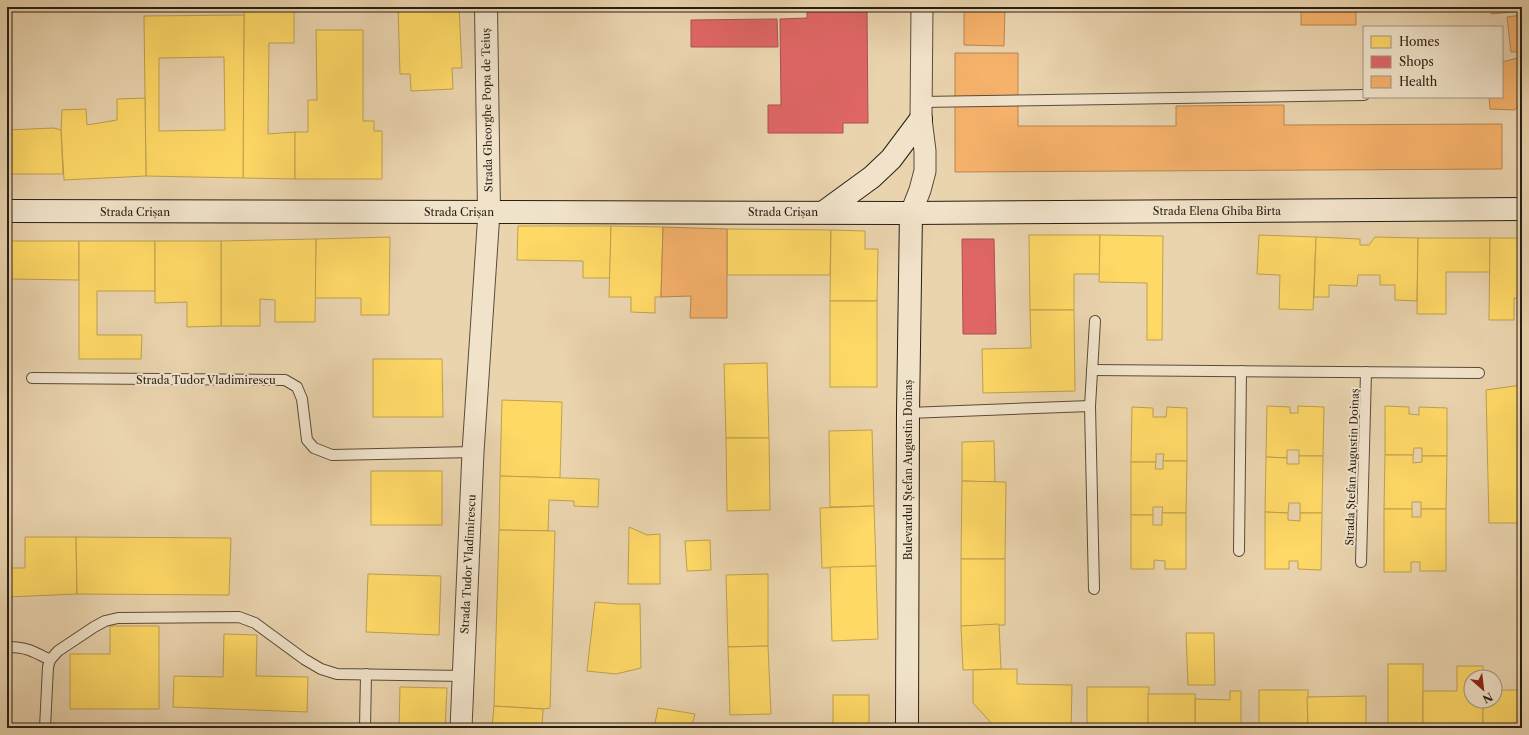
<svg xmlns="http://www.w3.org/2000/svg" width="1529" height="735" font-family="'Libre Caslon Text',serif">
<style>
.homes{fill:#ffd966;stroke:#bea14e;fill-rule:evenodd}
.shops{fill:#e06666;stroke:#a9514e}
.health{fill:#f6b26b;stroke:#b88651}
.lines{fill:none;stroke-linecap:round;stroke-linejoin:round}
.service-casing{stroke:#584c3b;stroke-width:12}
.minor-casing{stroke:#584c3b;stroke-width:23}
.tertiary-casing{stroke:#584c3b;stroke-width:24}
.secondary-casing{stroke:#281f15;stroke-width:24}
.service{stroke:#f1e3ca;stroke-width:10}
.minor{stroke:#f1e3ca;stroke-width:21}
.tertiary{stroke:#f1e3ca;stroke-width:22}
.secondary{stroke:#f1e3ca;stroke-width:22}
.labels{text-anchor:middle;stroke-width:4;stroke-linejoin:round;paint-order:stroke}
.street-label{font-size:11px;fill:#281f15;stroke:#f1e3ca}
</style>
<rect width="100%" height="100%" fill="#ead4ae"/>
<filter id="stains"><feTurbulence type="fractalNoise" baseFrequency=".005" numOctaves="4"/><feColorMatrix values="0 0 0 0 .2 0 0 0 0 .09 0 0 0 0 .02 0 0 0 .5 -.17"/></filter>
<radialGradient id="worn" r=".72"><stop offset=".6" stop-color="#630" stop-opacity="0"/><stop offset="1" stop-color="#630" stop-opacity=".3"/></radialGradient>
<!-- homes -->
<g class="homes">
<path d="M398 7H459L462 68H452L453 89 411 91 410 74H400Z"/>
<path d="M244 8H294V43H269L268 134 295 132V179L243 178Z"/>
<path d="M244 15 243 178 146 176 144 16ZM224 57 225 130 159 131V58Z"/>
<path d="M316 30H363V121H374V131H382V179H295V132H308V100H317Z"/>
<path d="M145 98 146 176 64 180 61 130 62 110 86 109 87 125 117 120V99Z"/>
<path d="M54 128 61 130 63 174H7V130Z"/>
<path d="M518 226H611L610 278H583V261L517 260Z"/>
<path d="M611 226 663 227 661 297H655V313L631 312V297H609Z"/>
<path d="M727 229 831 230 830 275H727Z"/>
<path d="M831 230 865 231V249H878L877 301H830Z"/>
<path d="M1029 235H1100V274H1074V310H1030Z"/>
<path d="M1100 235 1163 236 1162 340H1147V283L1099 282Z"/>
<path d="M1259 235 1316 237 1313 310 1279 309 1280 275 1257 274Z"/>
<path d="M390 237 389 315H361V298H315L316 239Z"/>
<path d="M1316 237 1360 239V245H1369L1375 237 1418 238 1417 301 1395 300V285H1380V275H1358L1357 286 1329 285V297H1314Z"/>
<path d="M1418 238H1490V272H1446V314H1417Z"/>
<path d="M1490 238H1522V298H1514V320H1489Z"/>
<path d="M316 239 315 322H275V300L260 299V326H221V241Z"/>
<path d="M7 241H79V280L7 279Z"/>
<path d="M79 241H155V291H97V335H142L141 359H79Z"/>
<path d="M155 241H221V326L187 327V302L155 303Z"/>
<rect x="830" y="301" width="47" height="86"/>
<path d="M1030 310H1074L1075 391 983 393 982 349 1031 348Z"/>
<path d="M373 359H442L443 417H373Z"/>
<path d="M767 363 769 438H726L724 364Z"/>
<path d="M1521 385 1522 523H1489L1486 390Z"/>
<path d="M502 400 562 402 560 478 500 476Z"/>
<path d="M1267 406 1290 407V413H1298V406L1324 407 1323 456H1299V450H1287V458L1266 457Z"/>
<path d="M1385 406 1409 407V414L1419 415V407L1447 408V456H1422V448H1414L1413 455H1385Z"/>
<path d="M1132 407 1153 408V417H1166L1167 407 1187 408V461H1163L1164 454H1156V462H1131Z"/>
<path d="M872 430 874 506 830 507 829 431Z"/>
<path d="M726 438H769L770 510 727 511Z"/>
<path d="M994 441 995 482 962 481V442Z"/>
<path d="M1385 455H1413V463L1422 462V456H1447L1446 509H1421V502H1412V509H1384Z"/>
<path d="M1299 456H1323L1322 513H1300V503H1289L1288 513 1265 512 1266 457 1287 458V464H1299Z"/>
<path d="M1163 461H1187L1186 513H1162L1163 507H1153V515H1131V462H1156L1155 469H1163Z"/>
<rect x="371" y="471" width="71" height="54"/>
<path d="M500 476 599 479 598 507 574 506V501L549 500 548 531 499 530Z"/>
<path d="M962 481 1006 482 1005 559H961Z"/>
<path d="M874 506 876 566 822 568 820 508Z"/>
<path d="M1384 509H1412V517H1421V509H1446V571H1420V562H1411V572H1384Z"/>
<path d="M1265 512 1288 513V520L1300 521V513H1322L1321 570 1298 569V561H1289V569H1265Z"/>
<path d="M1162 513H1186V569H1165V561L1154 560V569H1131V515H1153V525H1162Z"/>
<path d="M629 527 647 535 660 534V584H628Z"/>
<path d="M499 530 555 531 550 708 543 709 494 706Z"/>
<path d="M25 537H76L77 594 7 597V568H25Z"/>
<path d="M76 537 231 538 229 595 77 594Z"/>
<path d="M710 540 711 570 687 571 685 541Z"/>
<path d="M961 559H1005V625L961 626Z"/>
<path d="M876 566 878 639 832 641 830 567Z"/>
<path d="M368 574 441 576 439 635 366 632Z"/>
<path d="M768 574V646L728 647 726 575Z"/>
<path d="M595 602 618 604H640L641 668 616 674 587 671Z"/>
<path d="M999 624 1001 669 963 670 961 626Z"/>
<path d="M110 626H159V709H70V654H110Z"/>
<path d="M1186 633H1214L1215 685H1188Z"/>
<path d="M224 634 257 635 256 676 308 677 307 712 173 707 174 676 223 677Z"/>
<path d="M768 646 771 714 730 715 728 647Z"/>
<rect x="1388" y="664" width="35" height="64"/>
<path d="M1457 666H1483V677H1471V701H1483V728H1423V691H1457Z"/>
<path d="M1001 669H1017V684L1072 685 1071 728 995 727 973 703V670Z"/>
<path d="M400 687 447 688 445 728H399Z"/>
<path d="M1087 687H1149L1148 728H1087Z"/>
<rect x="1259" y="690" width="49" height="38"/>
<path d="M1495 690H1522V728H1483V701H1495Z"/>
<path d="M1230 691H1241V728H1195V699L1230 700Z"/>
<rect x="1148" y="694" width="47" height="34"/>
<rect x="833" y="695" width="36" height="33"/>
<path d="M1366 696V728H1308L1307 697Z"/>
<path d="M494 706 543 709 542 728H492Z"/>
<path d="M658 708 695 714 691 728H654Z"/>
</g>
<!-- shops -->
<g class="shops">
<path d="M807 7H867L868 123H843V133H768V105H781L780 19 807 18Z"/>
<path d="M777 19 778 47H691V20Z"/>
<path d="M962 239H994L996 334H963Z"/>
</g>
<!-- health -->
<g class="health">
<path d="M964 7H1005L1004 46 964 45Z"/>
<rect x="1301" y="7" width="55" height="18"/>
<path d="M1491 7H1522V11L1491 14Z"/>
<path d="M1522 15V52H1511L1507 17Z"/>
<path d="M955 53H1018V126H1176V106L1284 105V125L1502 124V169L955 172Z"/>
<path d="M1521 57 1522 105 1514 110 1490 109 1489 97H1502V62Z"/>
<path d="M663 227 727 229V318H690L691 296 661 297Z"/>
</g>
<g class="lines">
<defs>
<g id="service">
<path d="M921 102 1364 95"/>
<path d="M1092 370 1479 373"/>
<path d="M32 378 285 380 297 387 302 399 307 440 314 448 332 455 473 452"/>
<path d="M908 413 1090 406"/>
<path d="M1239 551 1241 371"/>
<path d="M1361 562 1366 372"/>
<path d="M1094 589 1090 406 1095 321"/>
<path d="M7 647C27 647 33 651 50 660"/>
<path d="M45 728 48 667 50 660 58 651 94 627 105 621 118 618 239 617 255 623 304 659 321 669 337 674 464 676"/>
<path d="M365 728 366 674"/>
</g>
<g id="minor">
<path d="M911 213 920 190 925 171V151L921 119 922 7"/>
<path d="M461 728 473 452 489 212"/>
</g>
<path id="tertiary" d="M486 7 489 212"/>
<g id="secondary">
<path d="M7 211 911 213 1522 209"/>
<path d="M824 212 872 177 891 159 921 119"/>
<path d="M907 728 908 413 911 213"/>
</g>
</defs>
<!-- service casing -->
<use href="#service" class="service-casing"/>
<!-- minor casing -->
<use href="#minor" class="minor-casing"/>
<!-- tertiary casing -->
<use href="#tertiary" class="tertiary-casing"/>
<!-- secondary casing -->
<use href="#secondary" class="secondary-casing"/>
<!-- service -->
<use href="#service" class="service"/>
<!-- minor -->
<use href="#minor" class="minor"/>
<!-- tertiary -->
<use href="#tertiary" class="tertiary"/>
<!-- secondary -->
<use href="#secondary" class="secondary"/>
</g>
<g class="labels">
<!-- street labels -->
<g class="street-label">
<text transform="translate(487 110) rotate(-91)" y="4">Strada Gheorghe Popa de Teiuș</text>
<text x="1217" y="215">Strada Elena Ghiba Birta</text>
<text x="135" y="216">Strada Crișan</text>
<text x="459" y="216">Strada Crișan</text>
<text x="783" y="216">Strada Crișan</text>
<text x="206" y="384">Strada Tudor Vladimirescu</text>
<text transform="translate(1352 467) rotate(-88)" y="4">Strada Ștefan Augustin Doinaș</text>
<text transform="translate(908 470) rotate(-90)" y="4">Bulevardul Ștefan Augustin Doinaș</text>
<text transform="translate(468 564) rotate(-87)" y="4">Strada Tudor Vladimirescu</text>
</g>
</g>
<!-- margin -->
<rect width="1529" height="735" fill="none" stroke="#ead4ae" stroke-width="24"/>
<rect x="8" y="8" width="1513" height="719" fill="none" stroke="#281f15" stroke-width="2"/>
<rect x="12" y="12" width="1505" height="711" fill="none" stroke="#281f15"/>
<!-- legend -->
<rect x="1363" y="26" width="140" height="72" fill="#f1e3ca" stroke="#a19582"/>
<rect x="1371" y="36" width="20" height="12" fill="#ffd966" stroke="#a19582"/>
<text x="1399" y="46" font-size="12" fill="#281f15">Homes</text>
<rect x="1371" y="56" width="20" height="12" fill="#e06666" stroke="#a19582"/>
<text x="1399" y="66" font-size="12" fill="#281f15">Shops</text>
<rect x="1371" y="76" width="20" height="12" fill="#f6b26b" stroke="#a19582"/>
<text x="1399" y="86" font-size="12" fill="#281f15">Health</text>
<!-- north arrow -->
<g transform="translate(1483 689) rotate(152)"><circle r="19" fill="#f1e3ca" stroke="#a19582"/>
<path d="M0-3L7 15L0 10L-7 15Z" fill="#8f2418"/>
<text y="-6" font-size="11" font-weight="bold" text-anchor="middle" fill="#281f15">N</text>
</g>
<rect width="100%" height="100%" filter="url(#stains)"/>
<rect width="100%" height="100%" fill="url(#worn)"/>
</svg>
